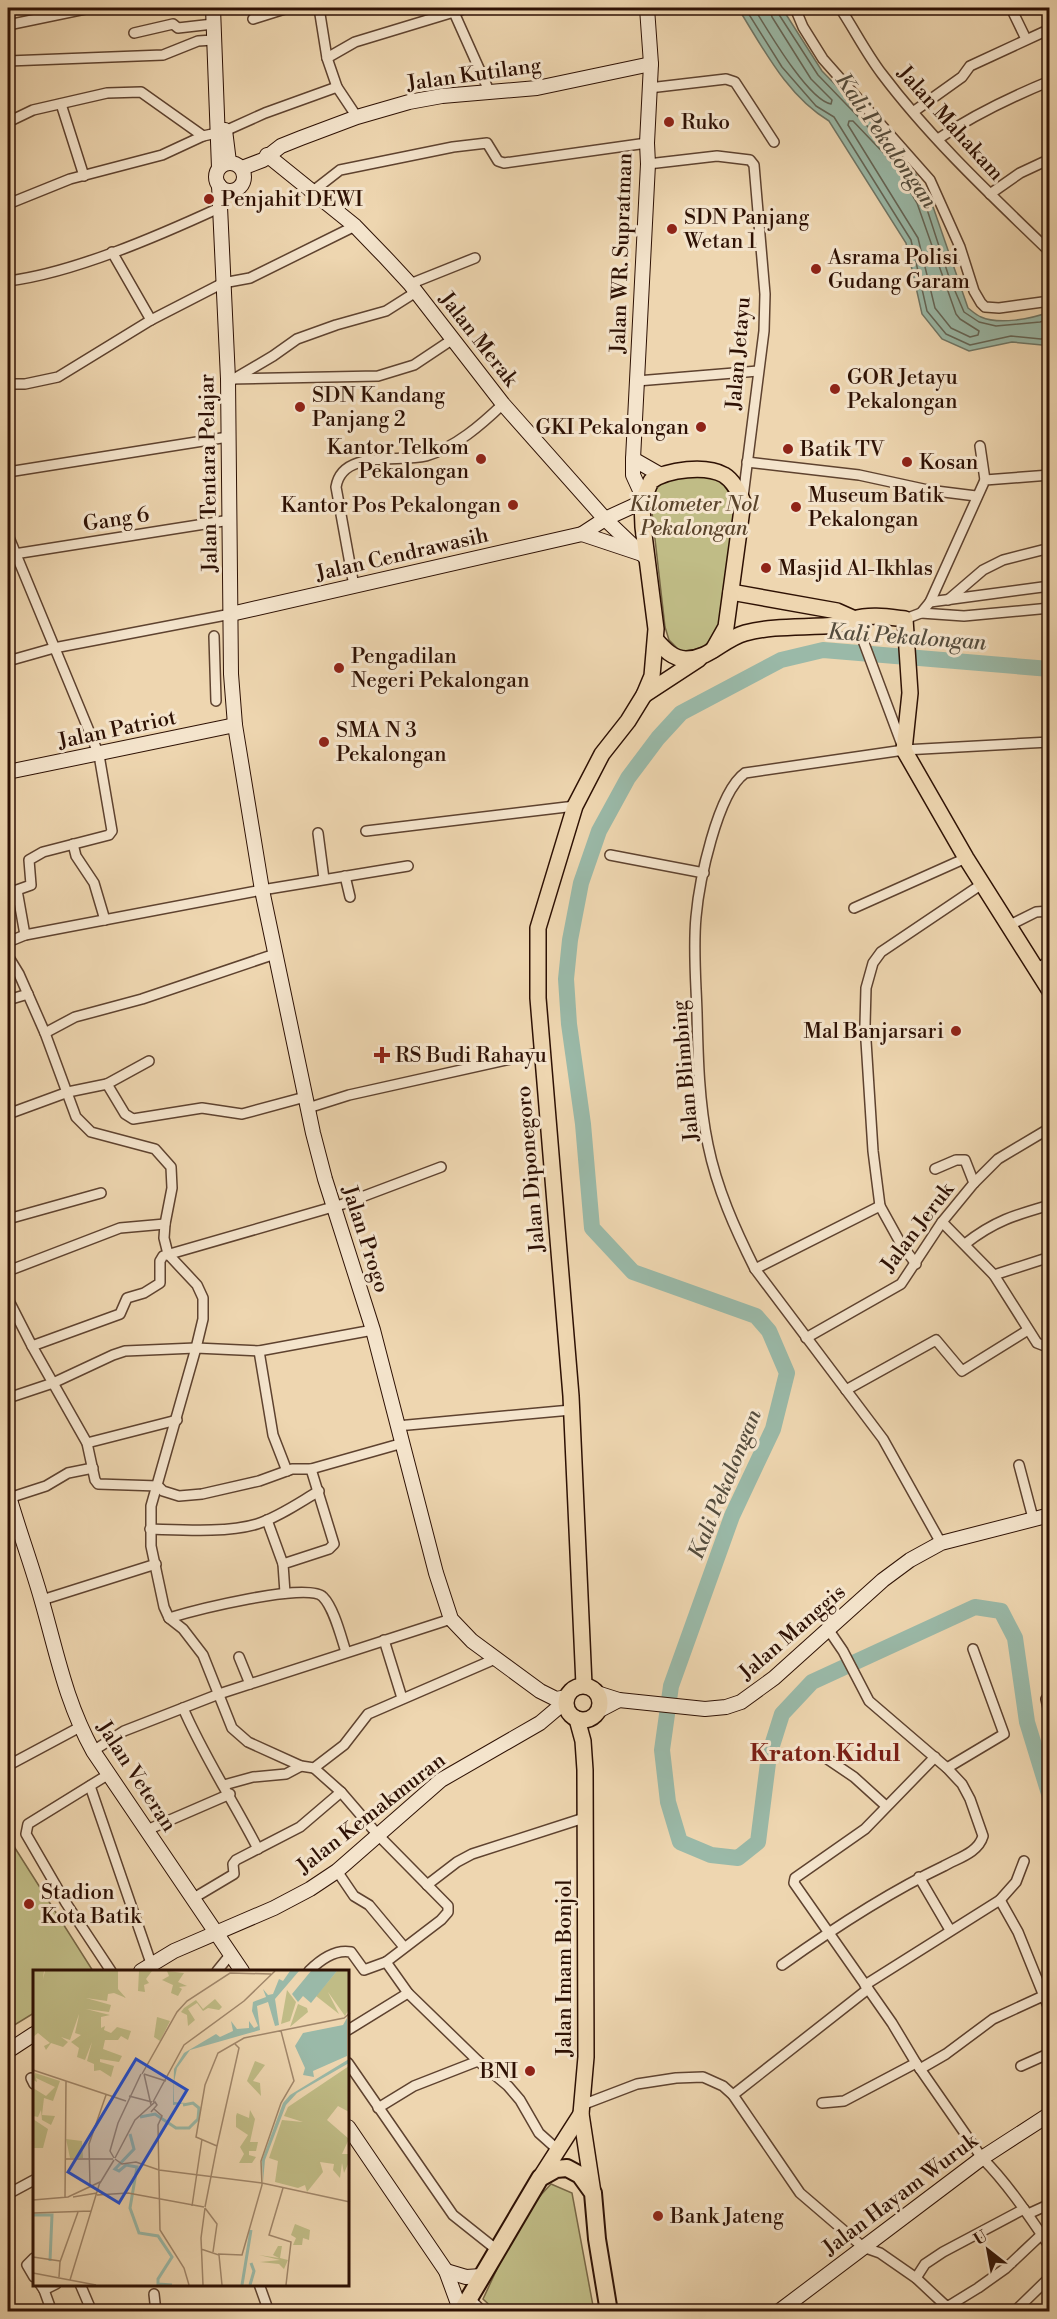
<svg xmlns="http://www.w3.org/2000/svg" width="1057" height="2319" font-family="'Libre Bodoni',serif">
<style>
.green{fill:#c0bc86;stroke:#776645;stroke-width:1.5}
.water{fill:#9ab9a8;stroke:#6f7666;stroke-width:1.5}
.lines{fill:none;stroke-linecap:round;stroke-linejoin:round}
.shore{stroke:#646556;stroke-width:1.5}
.river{stroke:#9ab9a8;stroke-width:16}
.street-casing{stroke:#5e422f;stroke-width:12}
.secondary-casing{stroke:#2e1104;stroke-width:16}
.primary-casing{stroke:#2e1104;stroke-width:18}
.highway-casing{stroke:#2e1104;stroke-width:20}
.street{stroke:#f4e4cc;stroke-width:9}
.secondary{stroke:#f4e4cc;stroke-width:14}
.primary{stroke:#eed6b0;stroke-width:15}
.highway{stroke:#eed6b0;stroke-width:16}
.poi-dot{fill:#8f2418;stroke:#f4e4cc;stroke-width:2}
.labels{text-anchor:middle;stroke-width:6;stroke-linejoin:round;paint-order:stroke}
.street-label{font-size:21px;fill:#2e1104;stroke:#f4e4cc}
.poi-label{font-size:21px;fill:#2e1104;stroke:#f4e4cc;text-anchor:start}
.park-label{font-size:21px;font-style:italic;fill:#5a442b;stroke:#f4e4cc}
.water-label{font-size:22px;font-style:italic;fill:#544c3d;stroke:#f4e4cc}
.quarter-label{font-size:24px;font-weight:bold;fill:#7a1f14;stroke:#f4e4cc}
.inset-river{fill:none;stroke:#9ab9a8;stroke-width:3}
.inset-road{fill:none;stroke:#a1876b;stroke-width:1.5}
.view{fill:#1d4ed8;fill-opacity:0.15;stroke:#1d4ed8;stroke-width:3}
.inset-edge{fill:none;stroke:#2e1104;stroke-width:3}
</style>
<rect width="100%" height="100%" fill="#eed6b0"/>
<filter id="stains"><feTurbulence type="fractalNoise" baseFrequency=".00333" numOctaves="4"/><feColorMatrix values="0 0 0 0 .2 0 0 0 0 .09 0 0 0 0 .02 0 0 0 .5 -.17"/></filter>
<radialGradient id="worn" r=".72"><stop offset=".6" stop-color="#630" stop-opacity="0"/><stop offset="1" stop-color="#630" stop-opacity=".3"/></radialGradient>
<!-- green -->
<g class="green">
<path d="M676 475C693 476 722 473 733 492 735 495 734 502 735 507L721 626C709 644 703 651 680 651L669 640 665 627 651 504C656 485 659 483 676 475Z"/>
<path d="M8 1837 93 1971H34V2013L8 2029Z"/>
<path d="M551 2184 572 2193 594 2311H496L483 2299C502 2259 519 2216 551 2184Z"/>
</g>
<!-- water -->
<path class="water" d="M738 8H782L822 71 904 155 930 198 968 308C972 311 976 315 981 317 999 325 1031 319 1049 312V342L1042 345 1012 342 969 351 942 339 922 314 906 243 829 121C787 96 763 48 738 8Z"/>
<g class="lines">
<!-- shore -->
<g class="shore">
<path d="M745 8 782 67 816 106 834 117 911 240 927 311 946 334 970 345 1011 336 1041 339 1050 337"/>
<path d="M754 8C767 29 808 100 831 104L832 100 811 79 772 17 769 8"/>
<path d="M777 8 778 13 818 75 899 159 924 200 949 277 964 312 979 322 996 326 1040 322 1050 319"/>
<path d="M849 121H853L893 163 917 203 956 314 960 319 979 331 978 335 970 337 951 328 935 308 918 238 848 125Z"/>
</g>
<!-- river -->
<path class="river" d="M1050 669 823 650 781 660 681 713 658 738 628 778 599 831 581 883 570 940 566 979 569 1024 583 1124 592 1228 633 1272 756 1316 769 1331 787 1373 773 1429 732 1516 671 1686 662 1750 668 1802 680 1842 711 1855 738 1858 758 1842 769 1755 782 1714 812 1682 975 1607 1001 1611 1015 1638 1027 1722 1050 1797"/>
<defs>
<g id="street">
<path d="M319 8 327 58 337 87 357 117"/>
<path d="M452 8 490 93"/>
<path d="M795 8 803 27 823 59 930 180 960 247 974 291 981 303 985 307 999 308 1050 301"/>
<path d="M840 8C854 29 866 53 882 74 931 139 991 195 1050 252"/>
<path d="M1011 8 1026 39"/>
<path d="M253 19 288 8"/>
<path d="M8 25 90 8"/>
<path d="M134 33 173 24 178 28 213 24"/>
<path d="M327 58 355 42 467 8"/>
<path d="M8 61 163 55 198 41 213 40"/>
<path d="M649 88 726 79 735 82 774 142"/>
<path d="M61 104 84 176"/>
<path d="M913 112 962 77 970 66 1050 29"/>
<path d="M8 122 33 110 107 93 141 92 203 136 217 133"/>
<path d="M225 131 265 113 337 87"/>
<path d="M938 139C973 115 1011 97 1050 81"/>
<path d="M648 164 717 156 750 160 754 165 765 294 764 331 743 497"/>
<path d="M313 191 340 170 453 147 487 143 498 161 504 163 647 143"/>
<path d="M990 194 1020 173 1050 159"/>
<path d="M8 204 70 179 162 155 203 136"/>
<path d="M112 252 151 320"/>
<path d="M8 281C73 273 158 236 219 208"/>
<path d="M410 284 475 258"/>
<path d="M228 379 378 376 414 365 453 339"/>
<path d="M234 379 273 356 297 339 336 325 386 311 416 292"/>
<path d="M637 381 758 371"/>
<path d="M8 384H25L58 377 151 320 223 283 250 278 355 226"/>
<path d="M980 446 985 480"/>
<path d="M747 462 859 475 928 490 976 496"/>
<path d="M8 472 228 437"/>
<path d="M8 535 99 755 112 831 109 835 43 852 29 860 31 885 17 890 25 935"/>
<path d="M8 555 230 520"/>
<path d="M354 586 336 487C342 449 398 463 426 456 456 447 481 425 503 404"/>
<path d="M948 600 983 570 1003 560 1050 548"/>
<path d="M930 602 1050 586"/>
<path d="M921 613 964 616 1050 608"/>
<path d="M855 619 902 745"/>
<path d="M905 619 921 613 930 602 985 480 1050 475"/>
<path d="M214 636 216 701"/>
<path d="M8 661 54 648 231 614"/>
<path d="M366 831 575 806"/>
<path d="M318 833 324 879"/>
<path d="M73 844 76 856 94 883 105 920"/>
<path d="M610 855 704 873"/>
<path d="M345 876 350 897"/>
<path d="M854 908 966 858"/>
<path d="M1008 926 1036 912 1050 911"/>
<path d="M8 942 25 935 262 890 408 866"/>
<path d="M8 956 19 974 45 1033 76 1117 91 1132 155 1149 171 1167 172 1188 165 1224 164 1238 168 1254 197 1285 203 1298V1319L196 1348 151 1506V1546L164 1607 169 1618 183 1629 203 1655 232 1728 248 1742 301 1766 314 1768 344 1745 368 1714 495 1659"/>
<path d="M1036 970 1050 960"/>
<path d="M8 1000 28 994"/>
<path d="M45 1033 75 1017 142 999 275 954"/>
<path d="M107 1084 149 1061"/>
<path d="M308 1108 349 1095 542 1052"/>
<path d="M8 1114 68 1092 107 1084 125 1114 133 1119 202 1108 242 1114 305 1097"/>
<path d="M935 1169 956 1160H965L974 1183"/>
<path d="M8 1219 101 1193"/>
<path d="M942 1222 994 1275 1037 1343 1050 1348"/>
<path d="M965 1244C994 1221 1015 1215 1050 1205"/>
<path d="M916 1264 901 1244 880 1206 873 1151 865 1025 866 988 873 963 881 952 982 884"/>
<path d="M755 1269 880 1206"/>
<path d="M8 1271 120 1228 165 1224"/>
<path d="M994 1275 1050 1257"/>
<path d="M8 1299 32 1346 87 1443 95 1480 98 1484 158 1486 163 1491 179 1496 202 1494 259 1481 292 1469H311L403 1443"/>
<path d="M806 1338 901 1284 942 1222 974 1183 998 1159 1050 1128"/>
<path d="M32 1346 120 1314 127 1298 144 1293 160 1283V1261L163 1256 343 1204 441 1167"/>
<path d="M259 1351 273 1435 287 1471"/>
<path d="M846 1390 936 1340 962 1371 1028 1330"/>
<path d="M8 1398 53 1383 113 1355 125 1351 196 1348 259 1351 373 1330"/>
<path d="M397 1426 571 1410"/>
<path d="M87 1443 177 1420"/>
<path d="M1019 1465 1033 1518"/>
<path d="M9 1498 46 1486 68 1473 93 1468"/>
<path d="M267 1520 283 1564"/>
<path d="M150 1529C183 1530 227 1533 257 1524 279 1517 300 1502 319 1491"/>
<path d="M941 1543 883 1439 755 1269C735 1229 717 1189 708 1145 699 1102 698 1057 697 1013 696 981 693 949 696 917 699 883 717 793 745 773L904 750 1050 742"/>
<path d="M285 1593 283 1564 329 1549 334 1544 311 1469"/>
<path d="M42 1600 156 1564"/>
<path d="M169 1618C192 1611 308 1581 323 1597 334 1608 341 1637 346 1652"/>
<path d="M384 1640 402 1698"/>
<path d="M239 1657 250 1684"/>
<path d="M1050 1693 1046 1699 1050 1717"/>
<path d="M183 1708C204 1757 234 1802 258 1849"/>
<path d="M93 1751 124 1731 219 1694 451 1619"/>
<path d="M823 1756 854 1777 886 1806"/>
<path d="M935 1757 865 1829 795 1878 794 1883 892 2023 916 2063 982 2158C1008 2184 1029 2216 1050 2247"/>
<path d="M9 1765 80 1727"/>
<path d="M314 1768 341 1792 378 1835 448 1906V1912L441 1920 386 1962 408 1993 478 2061 508 2086 520 2100 539 2133 558 2150"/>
<path d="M947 1768 1004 1734 973 1649"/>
<path d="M109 1774 28 1824 26 1834 66 1903 111 1971"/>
<path d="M224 1785 253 1777 286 1774 301 1766"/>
<path d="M90 1786 153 1969"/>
<path d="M147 1830 230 1794"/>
<path d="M337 1871 354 1896 369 1905 404 1947"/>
<path d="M919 1877 950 1930"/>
<path d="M427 1885 457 1862 472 1854 584 1818"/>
<path d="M192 1899 234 1874 233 1864 236 1860 300 1827 341 1792"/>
<path d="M1000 1900 1016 1882 1024 1861"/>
<path d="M782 1965C834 1928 887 1893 944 1866 958 1858 978 1853 983 1836L970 1799 962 1784 947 1768 869 1701 843 1651 828 1629"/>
<path d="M217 1971 230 1955"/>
<path d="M309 1971C319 1961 335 1949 351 1952L364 1970 386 1962"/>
<path d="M865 1985 1000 1900 1018 1932 1050 2011"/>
<path d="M348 2030 408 1993"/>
<path d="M348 2063 453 2215 497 2250"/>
<path d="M1021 2066 1050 2053"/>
<path d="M920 2069 946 2054 993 2019 1043 1996"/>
<path d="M31 2078 34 2084"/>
<path d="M733 2095 868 1989"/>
<path d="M822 2103 844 2101 916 2063"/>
<path d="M582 2105 637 2084 676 2078 703 2077 723 2086 733 2095 800 2193 863 2247 880 2253 916 2278 947 2307 978 2288 1006 2268 1041 2235"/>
<path d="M378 2108 414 2086 478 2061"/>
<path d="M8 2194 34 2180"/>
<path d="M1028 2214 1050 2204"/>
<path d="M34 2258 27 2265 34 2277"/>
<path d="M916 2278 925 2264 943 2252 1024 2209"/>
<path d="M40 2284 44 2290 56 2284"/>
<path d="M80 2284 92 2312"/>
<path d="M259 2284 269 2312"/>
<path d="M44 2290 52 2312"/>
<path d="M154 2294 156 2312"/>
<path d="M469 2298 483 2312"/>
<path d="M1014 2312 1050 2277"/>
</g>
<g id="secondary">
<path d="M213 8 219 168"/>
<path d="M225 130 229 162"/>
<path d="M267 155 355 226 385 257 410 284 503 404 605 519 647 559"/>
<circle cx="230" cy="177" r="14"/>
<path d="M242 168 263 160 281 146 301 138 357 117 409 102 442 96 537 88 651 64"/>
<path d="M219 185 228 379 231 674 235 725 262 890 313 1133 325 1179 373 1330 436 1573 451 1619 472 1641 540 1691 556 1699 567 1697"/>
<path d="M633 459 661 475"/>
<path d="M643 497 633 475V459L648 164 647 143 651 64 647 8"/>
<path d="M582 534 639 553"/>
<path d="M231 614 582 534 605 519 642 502"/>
<path d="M8 772 235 725"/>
<path d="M8 1493C18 1528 31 1563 41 1598 57 1653 65 1700 93 1751L242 1971"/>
<path d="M597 1693 619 1700 705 1709 726 1707 741 1702 774 1678 883 1580 910 1560 941 1543 1050 1515"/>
<path d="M598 1711 619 1700"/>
<path d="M141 1971 174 1951 274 1908 310 1889 337 1871 441 1780 540 1723 566 1701"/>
<path d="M8 2051 34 2034"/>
<path d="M348 2127 446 2271 461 2312"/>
<path d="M446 2271 466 2277 482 2276"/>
<path d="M778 2312 982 2158 1050 2114"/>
</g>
<g id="primary">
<path d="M731 592 837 611 855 619"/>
<path d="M656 640C664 649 673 659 686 659 710 659 723 639 745 633 775 625 806 628 837 625 843 624 848 621 854 619 870 614 888 617 905 619L910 693 904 750 966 858 1050 991"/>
<path d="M644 695 699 659"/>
<path d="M584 1685 571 1396 538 998V928L575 806 602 754 628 721 644 695 652 676 656 629 643 527 642 502 651 481C668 469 706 465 724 475 734 481 739 493 743 502L726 627 713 650"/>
<circle cx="583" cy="1703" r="17"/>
<path d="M577 1719 583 1741 585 1770 586 2057 581 2114 593 2193"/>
<path d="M540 2178 581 2114"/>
</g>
<path id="highway" d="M461 2312 540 2178 556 2169 567 2168 580 2175 593 2193 597 2239 609 2312"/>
</defs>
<!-- street casing -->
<use href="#street" class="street-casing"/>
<!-- secondary casing -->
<use href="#secondary" class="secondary-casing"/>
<!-- primary casing -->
<use href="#primary" class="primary-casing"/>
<!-- highway casing -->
<use href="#highway" class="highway-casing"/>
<!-- street -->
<use href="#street" class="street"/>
<!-- secondary -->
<use href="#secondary" class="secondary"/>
<!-- primary -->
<use href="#primary" class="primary"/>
<!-- highway -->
<use href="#highway" class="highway"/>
</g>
<!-- markers -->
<g class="poi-dot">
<circle cx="669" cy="122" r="6"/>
<circle cx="209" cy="199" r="6"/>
<circle cx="672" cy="229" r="6"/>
<circle cx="816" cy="269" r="6"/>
<circle cx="835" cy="389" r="6"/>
<circle cx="300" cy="407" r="6"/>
<circle cx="701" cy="427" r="6"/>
<circle cx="788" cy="449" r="6"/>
<circle cx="481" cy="459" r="6"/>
<circle cx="907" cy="462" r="6"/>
<circle cx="513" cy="505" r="6"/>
<circle cx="796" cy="507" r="6"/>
<circle cx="766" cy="568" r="6"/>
<circle cx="339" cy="668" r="6"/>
<circle cx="324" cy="742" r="6"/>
<circle cx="956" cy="1031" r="6"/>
<path d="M379 1046h6v6h6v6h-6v6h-6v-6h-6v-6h6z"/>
<circle cx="29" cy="1904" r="6"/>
<circle cx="530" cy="2071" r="6"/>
<circle cx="658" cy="2216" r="6"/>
</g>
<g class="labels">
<!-- street labels -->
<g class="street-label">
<text transform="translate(474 74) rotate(-8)" y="7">Jalan Kutilang</text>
<text transform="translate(951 123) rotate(48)" y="7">Jalan Mahakam</text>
<text transform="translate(621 253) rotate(-88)" y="7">Jalan WR. Supratman</text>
<text transform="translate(479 339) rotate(52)" y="7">Jalan Merak</text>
<text transform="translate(738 353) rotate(-85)" y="7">Jalan Jetayu</text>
<text transform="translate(208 473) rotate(-91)" y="7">Jalan Tentara Pelajar</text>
<text transform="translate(116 519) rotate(-9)" y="7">Gang 6</text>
<text transform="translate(402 554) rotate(-13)" y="7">Jalan Cendrawasih</text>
<text transform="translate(117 729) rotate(-12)" y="7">Jalan Patriot</text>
<text transform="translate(685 1071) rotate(-95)" y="7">Jalan Blimbing</text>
<text transform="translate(530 1169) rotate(-95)" y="7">Jalan Diponegoro</text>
<text transform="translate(917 1227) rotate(-53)" y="7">Jalan Jeruk</text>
<text transform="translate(366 1239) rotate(72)" y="7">Jalan Progo</text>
<text transform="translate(792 1632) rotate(-41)" y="7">Jalan Manggis</text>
<text transform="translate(137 1776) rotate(57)" y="7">Jalan Veteran</text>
<text transform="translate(371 1813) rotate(-38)" y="7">Jalan Kemakmuran</text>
<text transform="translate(564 1968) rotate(-90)" y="7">Jalan Imam Bonjol</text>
<text transform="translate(900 2194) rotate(-37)" y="7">Jalan Hayam Wuruk</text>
</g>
<!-- poi labels -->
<g class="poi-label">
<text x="681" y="129">Ruko</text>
<text x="221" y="206">Penjahit DEWI</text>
<text x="684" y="224">SDN Panjang<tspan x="684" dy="24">Wetan 1</tspan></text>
<text x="828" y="264">Asrama Polisi<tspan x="828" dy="24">Gudang Garam</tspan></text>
<text x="847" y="384">GOR Jetayu<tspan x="847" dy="24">Pekalongan</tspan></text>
<text x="312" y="402">SDN Kandang<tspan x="312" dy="24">Panjang 2</tspan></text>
<text x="689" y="434" text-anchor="end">GKI Pekalongan</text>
<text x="469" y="454" text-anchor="end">Kantor Telkom<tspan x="469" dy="24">Pekalongan</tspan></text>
<text x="800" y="456">Batik TV</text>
<text x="919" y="469">Kosan</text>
<text x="808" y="502">Museum Batik<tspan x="808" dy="24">Pekalongan</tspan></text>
<text x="501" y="512" text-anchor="end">Kantor Pos Pekalongan</text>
<text x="778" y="575">Masjid Al-Ikhlas</text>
<text x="351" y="663">Pengadilan<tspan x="351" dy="24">Negeri Pekalongan</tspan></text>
<text x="336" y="737">SMA N 3<tspan x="336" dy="24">Pekalongan</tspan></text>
<text x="944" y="1038" text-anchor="end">Mal Banjarsari</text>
<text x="395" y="1062">RS Budi Rahayu</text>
<text x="41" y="1899">Stadion<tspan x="41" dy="24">Kota Batik</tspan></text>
<text x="518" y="2078" text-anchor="end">BNI</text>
<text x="670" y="2223">Bank Jateng</text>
</g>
<!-- park labels -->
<g class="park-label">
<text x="694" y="511">Kilometer Nol<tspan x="694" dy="24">Pekalongan</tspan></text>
</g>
<!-- water labels -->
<g class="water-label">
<text transform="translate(887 140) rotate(55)" y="8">Kali Pekalongan</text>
<text transform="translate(907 636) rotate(4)" y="8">Kali Pekalongan</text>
<text transform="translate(724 1484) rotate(-68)" y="8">Kali Pekalongan</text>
</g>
<!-- quarter labels -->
<g class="quarter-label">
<text x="825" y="1761">Kraton Kidul</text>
</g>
</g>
<!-- overview -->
<g transform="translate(33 1970)">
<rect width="316" height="316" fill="#eed6b0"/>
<path d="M0 1H11L10 9 12 1H85V19L93 28 81 23 75 24 74 31 53 28 78 35 76 42 53 39 77 45 68 47V58L72 56 71 60 78 63 84 57 98 61 95 70 88 66 85 70H72L70 79 89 86 86 92 67 89V92L81 96 78 107 67 100 61 101V94L54 91 59 72 52 90 44 87 46 78 38 72 48 65 42 63 45 50 46 44 37 70 28 67 35 72 30 77 18 73 13 80 11 76 17 73 5 63 0 67ZM106 1H119L113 9 116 13 111 15 112 22 105 21ZM134 1 151 3 145 12 154 16 146 17 149 19 145 26 138 23 140 15 129 10 136 6ZM304 1H316V39L312 46 295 22 306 44 283 26ZM254 20 263 32 257 51 248 54ZM182 29 189 37 186 40 175 38 170 41 164 33 155 39 162 50 155 56 154 45 148 42 151 38 163 30 170 39ZM265 34 274 38 275 42 257 57ZM124 47 137 51 127 71 121 67ZM222 91 232 95 220 111 227 113 228 126 214 111ZM316 96V142L305 136 294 150 316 169 309 184H315L316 192 311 203 309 193 307 208 300 200 301 194 287 192 290 202 274 222 272 215 265 218 242 212 245 191 236 188 249 150 270 152 251 146 255 137ZM2 103 27 111 20 131 11 128 9 145 22 146 18 155 9 150 8 140 5 147 0 146V118L13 126 22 117 3 108 4 112 0 110ZM217 140 222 149 217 172H225L223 181H216V185L223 187 219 193H206L211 184 207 177 215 165 203 157V146L204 143 216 148ZM0 149 15 159 10 178H0ZM33 169 49 171 50 188H37ZM262 254 277 260 276 270 270 268 269 275H260L263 268 258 265ZM245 276H249L247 288 255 290 251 299 246 294 227 292 247 290 226 285 246 288 240 285Z" fill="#c0bc86"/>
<path d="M257 1H266L242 29 246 55 242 56 235 32 224 36 227 60 157 80 144 98 141 112V132L153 133 140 135 141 99 151 83 183 64 187 67 200 61 198 51 204 59 216 58V51L221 58 225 56 219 41 220 32 233 27 230 19 235 25 240 24 246 9 250 11ZM278 1H304L278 33 270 26 265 32 259 24ZM314 48V86L280 101 281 107 270 105 272 98 262 76 270 63 310 55ZM316 89V93L264 123 253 135 232 190 230 212 229 190 250 133 257 125Z" fill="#9ab9a8"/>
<path class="inset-river" d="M107 147 122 144 143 158H156L165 149 166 138 160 133 150 135M97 164 101 179 82 199 86 201 93 195 104 197 97 238 106 263 125 266 139 287 125 309V314L139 315M0 245H19L17 291M209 315 218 260M217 315 221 301 218 293"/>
<path class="inset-road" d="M0 100 93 131M109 104 144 42 154 31 197 3 238 4M111 104 118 135M111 104 133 111M96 126 119 132M120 132 151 75 211 31 242 1M121 139 129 146 125 155 127 260 151 298 156 315M184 176 206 78 202 74M81 188 77 181 85 153 108 104M82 188 102 150 122 132 124 135 118 142M32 189H80M82 189 89 194 103 192 126 200 229 213 317 232M67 213 81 190M57 215 56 174 73 125M250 218 236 265 258 272 253 315M64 225 95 223 171 237M32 227 33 111M40 227 64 223M0 230 35 227 67 212 37 310M159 236 169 169M172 237 184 176 163 167 172 115 185 83 211 68 311 48 317 43M172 238 184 254 180 282M0 243 58 241M168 279 186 285 189 315M185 284 209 285 229 215 228 191 248 133 261 111 248 61M0 287 27 291M0 303 63 315M26 307 27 292 45 242M170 315 168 268 172 238"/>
<path class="view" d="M103 89 154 120 86 233 35 202Z"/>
<rect width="316" height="316" class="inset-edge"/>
</g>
<!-- margin -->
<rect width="1057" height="2319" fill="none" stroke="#eed6b0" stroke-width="30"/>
<rect x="9" y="9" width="1039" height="2301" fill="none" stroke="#2e1104" stroke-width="3"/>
<rect x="15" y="15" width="1027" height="2289" fill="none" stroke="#2e1104" stroke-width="1.5"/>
<!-- north arrow -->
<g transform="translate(988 2250) rotate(329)" stroke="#f4e4cc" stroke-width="4.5" paint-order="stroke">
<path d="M0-4.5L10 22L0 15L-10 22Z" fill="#2e1104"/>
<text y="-9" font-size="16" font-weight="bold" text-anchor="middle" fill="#2e1104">U</text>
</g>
<rect width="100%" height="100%" filter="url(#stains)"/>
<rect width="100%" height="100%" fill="url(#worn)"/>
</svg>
